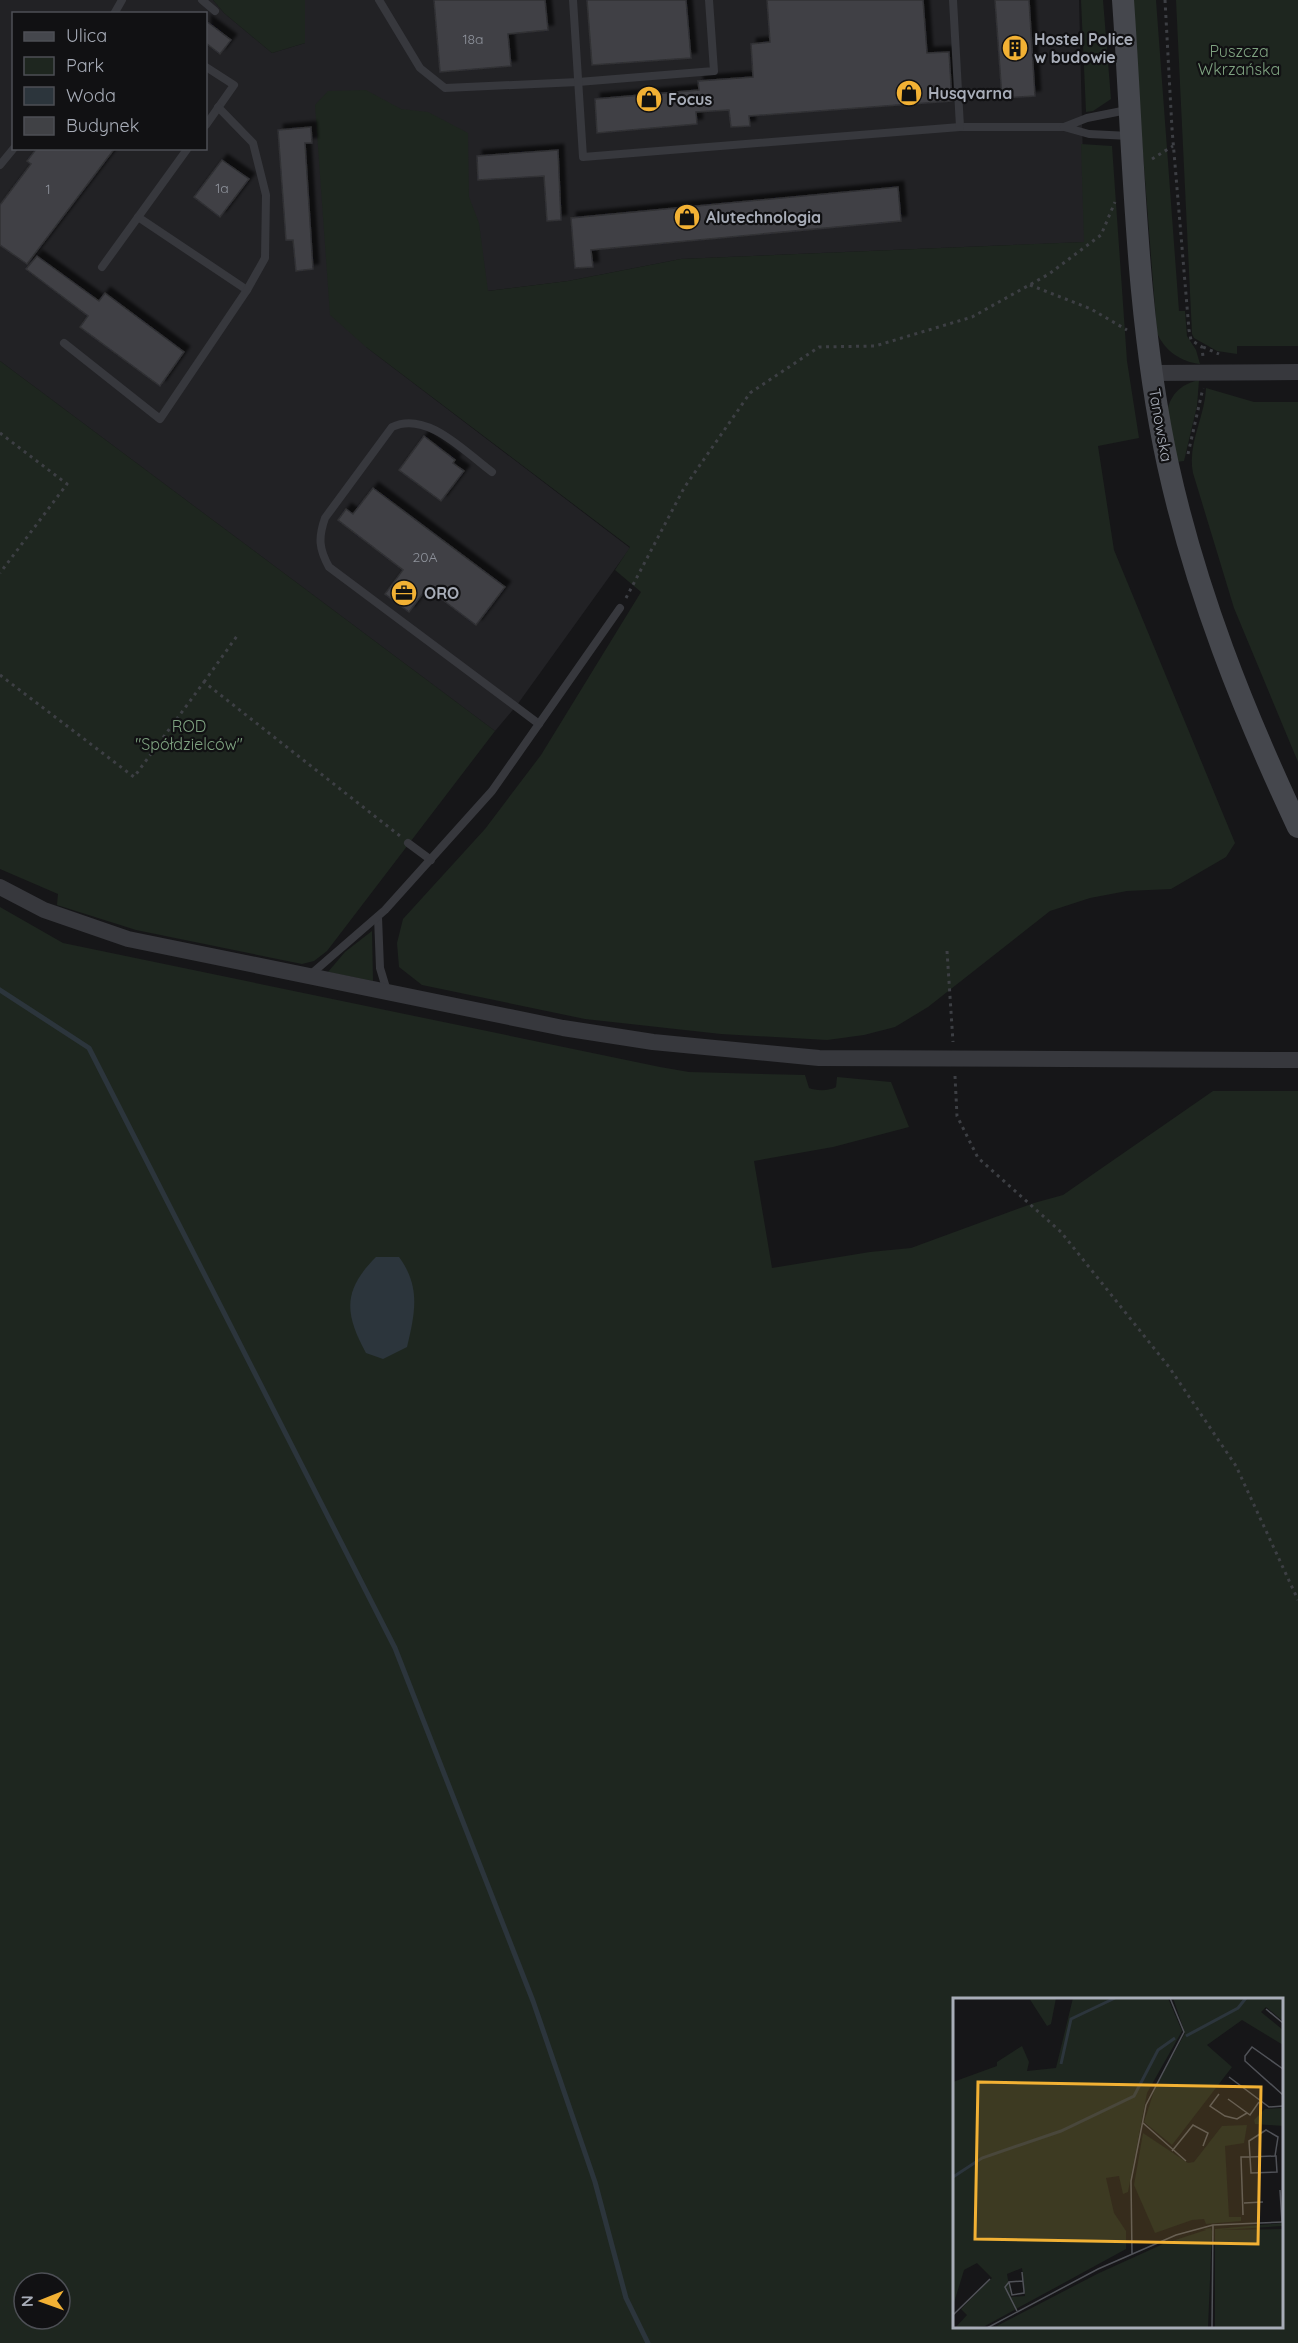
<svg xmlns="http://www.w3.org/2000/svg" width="1298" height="2343" font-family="Quicksand,sans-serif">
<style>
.built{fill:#222225;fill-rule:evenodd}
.green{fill:#1e261f;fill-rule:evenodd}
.water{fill:#2c353c}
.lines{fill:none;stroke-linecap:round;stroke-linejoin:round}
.stream{stroke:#2c353c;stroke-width:5}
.building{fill:#404145;stroke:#303034;stroke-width:1.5;filter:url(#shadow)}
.path{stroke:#3d3f44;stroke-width:3;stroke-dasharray:3 4.5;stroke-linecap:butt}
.lane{stroke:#37383d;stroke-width:8}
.street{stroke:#37383d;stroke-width:16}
.secondary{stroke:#45474d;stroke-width:22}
.labels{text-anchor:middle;stroke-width:4.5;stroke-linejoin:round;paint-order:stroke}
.number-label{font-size:14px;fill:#8e929b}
.poi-label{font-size:16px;font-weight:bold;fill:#a8adb8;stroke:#111113;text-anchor:start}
.park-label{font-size:16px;fill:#7fa381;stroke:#111113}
.street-label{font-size:16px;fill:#a8adb8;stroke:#111113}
.inset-river{fill:none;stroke:#2c353c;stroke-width:3}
.inset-road{fill:none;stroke:#505258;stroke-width:1.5}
.view{fill:#f2b134;fill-opacity:0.15;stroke:#f2b134;stroke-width:3}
.inset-edge{fill:none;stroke:#a8adb8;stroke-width:3}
</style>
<defs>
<filter id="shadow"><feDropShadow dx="5.5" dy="-5.5" stdDeviation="1.5" flood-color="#0009"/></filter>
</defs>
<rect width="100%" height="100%" fill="#161618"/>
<!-- built -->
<path class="built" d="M0 0H213L224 13 272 53 305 43V0H1079L1085 242 681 259 568 281 487 291 366 347 630 548 517 705 495 731 0 361ZM14 14H206V148H14Z"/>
<!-- green -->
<g class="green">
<path d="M213 0H305V43L272 53 224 13Z"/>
<path d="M1081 0H1103L1111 99 1093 111 1086 112Z"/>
<path d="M1131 0H1156L1179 311H1185L1187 336 1196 350 1200 364C1181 362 1165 351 1157 333Z"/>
<path d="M1176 0H1298V346H1237V354L1217 351 1194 338 1192 334Z"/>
<path d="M366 90 401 109 428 112 468 133 469 197 479 223 488 291 568 281 681 259 1084 242 1081 144 1112 146 1127 361 1139 438 1098 446 1114 550 1235 843 1226 857 1171 889 1127 891 1090 898 1050 911 928 1007 895 1027 864 1035 827 1040 721 1034 585 1019 422 985 399 967 397 943 403 919 485 829 541 755 641 592 615 570 630 547 366 347 330 315 315 105 328 91Z"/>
<path d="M0 361 495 731 327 951 314 961 302 964 136 930 57 905 58 894 0 869Z"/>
<path d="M1199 380 1197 406 1184 461 1176 462 1167 411C1171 393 1182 384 1199 380Z"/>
<path d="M1206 388 1254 402H1298V762L1234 608 1193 473C1187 444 1205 417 1206 388Z"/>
<path d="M0 907 63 943 660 1067 689 1072 805 1075 809 1088C816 1091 830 1091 836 1087L837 1077 891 1082 909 1127 833 1147 754 1161 772 1268 870 1252 911 1248 1034 1203 1063 1195 1213 1091H1298V2343H0ZM954 2000H1282V2326H954ZM24 2283H60V2319H24Z"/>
<path d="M372 931 373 981 328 972 345 952Z"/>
</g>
<!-- water -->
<path class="water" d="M376 1257H399C421 1287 415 1313 407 1347L383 1359 366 1353C344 1313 343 1290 376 1257Z"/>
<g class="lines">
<!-- stream -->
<path class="stream" d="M0 990 89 1048 395 1648 533 2001 595 2182 626 2298 648 2343"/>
</g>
<!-- building -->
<g class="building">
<path d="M434 0H545L548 30 508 34 511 66 440 72Z"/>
<path d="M587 0H686L691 58 592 65Z"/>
<path d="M767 0H923L927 53 949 52 952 101 749 116 750 126 731 127 729 110 696 112 697 124 597 133 595 99 699 90 698 81 753 77 751 44 770 42Z"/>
<path d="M995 0H1029L1035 96 1002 98Z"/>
<path d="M206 21 231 40 220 54 206 43Z"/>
<path d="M311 127 312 143H305L313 269 296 271 293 240H286L278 130Z"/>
<path d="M37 148H115L27 264 0 245V205L31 164 27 161Z"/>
<path d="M558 150 561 220 547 221 544 176 478 180 477 156Z"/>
<path d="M222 160 249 179 220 217 194 197Z"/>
<path d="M898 187 901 221 591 250 593 267 575 268 571 218Z"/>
<path d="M37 256 99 301 105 293 184 352 160 386 80 327 88 316 26 269Z"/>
<path d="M424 436 455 460 453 463 464 471 441 501 399 470Z"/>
<path d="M373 488 505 587 476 625 427 588 409 612 385 594 403 570 338 520 346 509 353 514Z"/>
</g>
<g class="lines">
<!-- path -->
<g class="path">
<path d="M1165 0 1172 129 1189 330 1191 340 1202 347 1203 357"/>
<path d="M1152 159 1173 146"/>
<path d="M1030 285 1091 309 1127 330"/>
<path d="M1203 347 1219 354"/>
<path d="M0 433 67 484 0 573"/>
<path d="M1188 454 1203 388"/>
<path d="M626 598 684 488 750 393 819 347 875 346 972 317 1049 274 1101 235 1115 202"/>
<path d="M0 675 134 777 204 682 400 836"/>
<path d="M204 682 237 636"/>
<path d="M947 951 953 1042"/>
<path d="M955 1076 957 1116 978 1158 1061 1232 1169 1367 1236 1466 1298 1600"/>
</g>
<!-- lane -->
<g class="lane">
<path d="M202 0 215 11"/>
<path d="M379 0 420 68 445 88 578 82 714 71 709 0"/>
<path d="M573 0 583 157 960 127H1064"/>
<path d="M953 0 960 127"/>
<path d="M114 14 122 0"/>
<path d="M206 67 234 85 206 125"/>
<path d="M1127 110 1087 118 1064 127 1089 134 1130 136"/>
<path d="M0 165 14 148"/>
<path d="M138 217 247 290"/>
<path d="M102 267 188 148"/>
<path d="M64 343 160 419 247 290 265 258 266 195 253 143 218 107"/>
<path d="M492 472C466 453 427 410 392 427L325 518C318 538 319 549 329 567L539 724"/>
<path d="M408 843 431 860"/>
<path d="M378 917 380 968 387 991"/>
<path d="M310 975 385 910 492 791 620 608"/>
</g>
<!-- street -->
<g class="street">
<path d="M1152 373 1298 372"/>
<path d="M0 887 44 910 128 939 563 1028 653 1042 819 1058 1298 1060"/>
</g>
<!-- secondary -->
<path class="secondary" d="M1123 0C1134 155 1135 313 1168 465 1196 592 1243 710 1298 827"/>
</g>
<!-- icons -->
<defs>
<symbol id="building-disc" viewBox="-11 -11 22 22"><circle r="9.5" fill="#f2b134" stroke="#111113"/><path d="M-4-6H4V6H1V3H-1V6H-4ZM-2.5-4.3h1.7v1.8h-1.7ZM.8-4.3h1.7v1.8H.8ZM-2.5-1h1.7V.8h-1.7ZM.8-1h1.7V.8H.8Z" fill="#111"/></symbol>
<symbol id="shop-disc" viewBox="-11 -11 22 22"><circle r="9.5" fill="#f2b134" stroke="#111113"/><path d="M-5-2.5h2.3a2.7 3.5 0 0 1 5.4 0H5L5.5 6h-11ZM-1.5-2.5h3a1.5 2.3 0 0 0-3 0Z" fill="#111"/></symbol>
<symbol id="office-disc" viewBox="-11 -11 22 22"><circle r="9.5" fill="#f2b134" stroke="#111113"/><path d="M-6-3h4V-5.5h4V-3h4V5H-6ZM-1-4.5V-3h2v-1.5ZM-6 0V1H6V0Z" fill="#111"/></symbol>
</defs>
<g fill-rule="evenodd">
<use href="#building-disc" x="1000" y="33" width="30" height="30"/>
<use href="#shop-disc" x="894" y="78" width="30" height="30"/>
<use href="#shop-disc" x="634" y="84" width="30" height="30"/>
<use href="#shop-disc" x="672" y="202" width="30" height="30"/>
<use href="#office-disc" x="389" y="578" width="30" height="30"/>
</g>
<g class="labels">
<!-- number labels -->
<g class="number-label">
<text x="473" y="44">18a</text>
<text x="222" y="193">1a</text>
<text x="48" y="194">1</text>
<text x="425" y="562">20A</text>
</g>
<!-- poi labels -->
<g class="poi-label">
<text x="1034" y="45">Hostel Police<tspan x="1034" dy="18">w budowie</tspan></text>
<text x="928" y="99">Husqvarna</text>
<text x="668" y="105">Focus</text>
<text x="706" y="223">Alutechnologia</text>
<text x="424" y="599">ORO</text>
</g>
<!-- park labels -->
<g class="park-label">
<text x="1239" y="57">Puszcza<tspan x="1239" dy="18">Wkrzańska</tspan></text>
<text x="189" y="732">ROD<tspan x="189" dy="18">"Spółdzielców"</tspan></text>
</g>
<!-- street labels -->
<g class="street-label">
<text transform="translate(1161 425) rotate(80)" y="6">Tanowska</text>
</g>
</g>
<!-- overview -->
<g transform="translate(953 1998)">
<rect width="330" height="330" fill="#161618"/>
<path d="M76 0H103L98 26 94 28ZM120 0H215L229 33 194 95 175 194 170 196 166 178 153 180 161 215 173 233V251L32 328 2 330 14 317 8 311 39 280 24 265 11 272 0 308V84L44 68V64L69 48 76 64 74 73 103 70ZM69 270 72 298 58 299 54 276ZM220 0H330V23L313 9 308 14 330 32V47L289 22 254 47 279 69 219 147 191 124 202 90 232 35ZM330 110V128L302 126 301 122 312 111ZM294 127 291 145 272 148 276 219H288V223L253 226 251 221 239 222 202 235 181 187 190 135 235 165 241 164 269 128ZM330 225V228L268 232 330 231V330H262V231ZM250 231 258 230 259 233 255 330H40L144 276 210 246 253 232Z" fill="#1e261f" fill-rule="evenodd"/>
<path class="inset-river" d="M233 38 285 10 293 0M108 66 118 21 162 0M0 179 29 160 108 133 181 98 205 52 222 40"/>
<path class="inset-road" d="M313 11 330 25M330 71 299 49 292 58V63L330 97M276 79 316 109 330 108M266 96 257 108 272 118 284 121 294 115M275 101 297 117 306 104M190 125 233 163M219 153 240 127 255 135 250 148M327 192 329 224M291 205 310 204M290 217 288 159H297L322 158H323L324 174 298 175 296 143 313 132 325 139 322 158M179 256 178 183 193 107 231 34 217 0M69 274 71 293V295L59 297 56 284 70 283M56 284 52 289 64 313M0 317 37 281M34 330 145 271 223 237 260 227 330 224M259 330 260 227"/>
<path class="view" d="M25 84 308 89 305 246 22 241Z"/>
<rect width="330" height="330" class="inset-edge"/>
</g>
<!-- legend -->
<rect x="12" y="12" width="195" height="138" fill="#111113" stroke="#4d4f55" stroke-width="1.5"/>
<rect x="24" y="32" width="30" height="9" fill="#45474d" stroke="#4d4f55" stroke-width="1.5"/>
<text x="66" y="42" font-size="18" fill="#a8adb8">Ulica</text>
<rect x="24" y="57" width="30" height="18" fill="#1e261f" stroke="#4d4f55" stroke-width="1.5"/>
<text x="66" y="72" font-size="18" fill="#a8adb8">Park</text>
<rect x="24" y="87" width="30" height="18" fill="#2c353c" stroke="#4d4f55" stroke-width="1.5"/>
<text x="66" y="102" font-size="18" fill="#a8adb8">Woda</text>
<rect x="24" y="117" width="30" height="18" fill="#404145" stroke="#4d4f55" stroke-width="1.5"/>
<text x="66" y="132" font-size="18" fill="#a8adb8">Budynek</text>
<!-- north arrow -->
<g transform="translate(42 2301) rotate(269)"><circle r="28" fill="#111113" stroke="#4d4f55" stroke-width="1.5"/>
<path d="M0-4.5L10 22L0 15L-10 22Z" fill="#f2b134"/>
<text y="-9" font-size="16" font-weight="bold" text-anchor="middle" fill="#a8adb8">N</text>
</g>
</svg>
